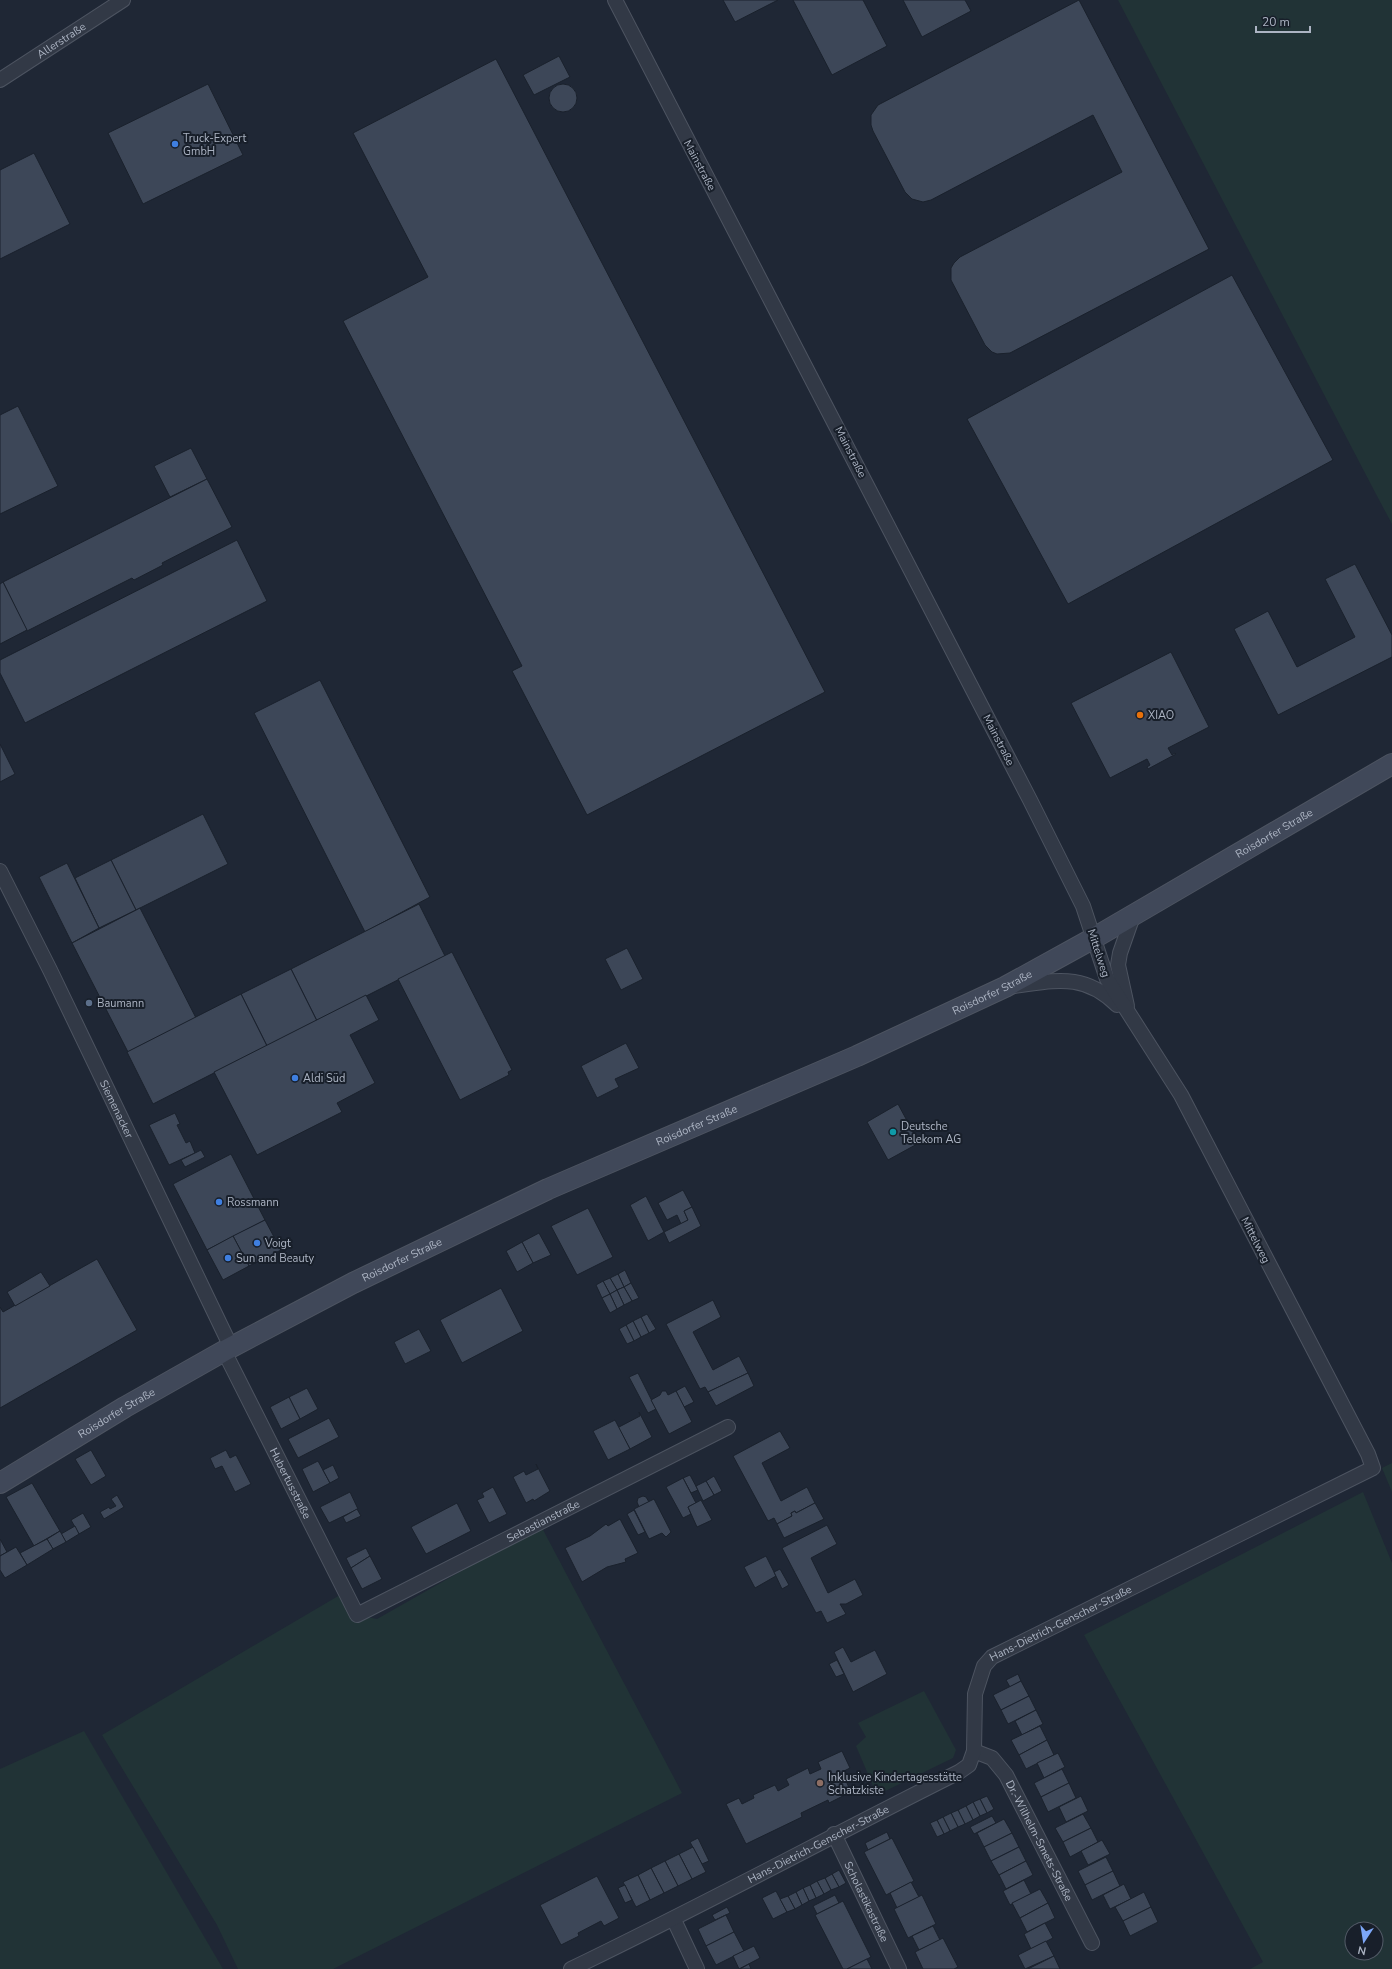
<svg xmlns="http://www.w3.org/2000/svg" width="1392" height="1969" font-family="'Nunito Sans',sans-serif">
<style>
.green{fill:#213336;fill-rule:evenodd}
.building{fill:#3d4758;stroke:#1a212c}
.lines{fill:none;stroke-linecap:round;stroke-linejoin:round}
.street-casing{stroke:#4d5461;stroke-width:16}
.secondary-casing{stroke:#4d5461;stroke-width:22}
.street{stroke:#323946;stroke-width:14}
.secondary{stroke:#404859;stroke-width:20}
.shop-dot{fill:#3f7fe0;stroke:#181f2a;stroke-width:1.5}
.food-dot{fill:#e8710a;stroke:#181f2a;stroke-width:1.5}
.service-dot{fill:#5c6f8a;stroke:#181f2a;stroke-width:1.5}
.culture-dot{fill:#0f9aa8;stroke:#181f2a;stroke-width:1.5}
.education-dot{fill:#8d6e63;stroke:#181f2a;stroke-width:1.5}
.labels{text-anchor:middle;stroke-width:4;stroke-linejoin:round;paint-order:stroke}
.street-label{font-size:11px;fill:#acb4c3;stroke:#181f2a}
.poi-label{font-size:11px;fill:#acb4c3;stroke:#181f2a;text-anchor:start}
</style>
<rect width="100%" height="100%" fill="#1f2735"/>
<!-- green -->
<g class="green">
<path d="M1118 0H1392V524L1377 496Z"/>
<path d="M1392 1463V1492L1382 1468Z"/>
<path d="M1363 1492 1392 1563V1969H1250L1263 1962 1084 1635ZM1352 1929H1376V1953H1352Z"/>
<path d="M541 1526 682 1793 333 1969H238L217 1925 102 1735 345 1592 357 1615 377 1619Z"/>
<path d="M924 1691 956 1750 953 1758 877 1795 856 1746 866 1737 858 1723Z"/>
<path d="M84 1731 223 1969H0V1769Z"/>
</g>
<!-- building -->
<g class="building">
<path d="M723 0H778L735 22Z"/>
<path d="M793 0H863L887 46 832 75Z"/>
<path d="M903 0H965L971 11 922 37Z"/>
<path d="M1079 0 1209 249 1010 353 997 354 992 352 985 345 951 280V268L954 263 960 257 1122 172 1093 115 931 200 923 202 912 199 905 192 873 131 871 125V115L878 105Z"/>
<path d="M559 56 570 77 534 95 523 75Z"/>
<path d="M496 59 825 692 587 815 512 671 522 666 343 321 428 277 353 133Z"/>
<circle cx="563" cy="98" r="14"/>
<path d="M208 84 243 155 143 204 108 133Z"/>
<path d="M34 153 70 224 0 259V170Z"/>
<path d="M1232 275 1333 460 1068 604 967 419Z"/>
<path d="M18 406 58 486 0 514V415Z"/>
<path d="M191 448 207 479 170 497 154 466Z"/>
<path d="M207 479 232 527 162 563 163 565 134 580 132 578 27 631 3 582Z"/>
<path d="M237 540 267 601 25 723 0 673V660Z"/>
<path d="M1355 564 1392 635V657L1278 715 1234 629 1268 611 1297 667 1355 637 1325 579Z"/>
<path d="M3 582 27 630 0 644V584Z"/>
<path d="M1171 652 1209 727 1168 748 1172 755 1175 753 1176 754 1161 762 1148 769 1147 767 1150 765 1147 759 1110 778 1071 703Z"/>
<path d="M320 680 430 897 365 932 254 713Z"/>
<path d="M0 744 15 774 0 782Z"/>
<path d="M203 814 228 864 136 910 111 860Z"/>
<path d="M111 860 136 910 99 928 75 878Z"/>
<path d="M67 863 99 928 72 943 39 877Z"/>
<path d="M419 904 445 956 317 1021 291 969Z"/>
<path d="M140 908 196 1018 128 1052 72 943Z"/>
<path d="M627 948 643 979 621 990 605 959Z"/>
<path d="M452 952 512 1070 508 1072 509 1075 460 1100 398 979Z"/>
<path d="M291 969 317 1021 267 1046 241 994Z"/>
<path d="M241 994 267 1046 153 1104 127 1052Z"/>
<path d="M366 995 379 1020 350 1035 375 1083 337 1103 342 1112 257 1155 214 1072Z"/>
<path d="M626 1043 639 1068 615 1079 619 1087 597 1098 581 1066Z"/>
<path d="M898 1104 919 1143 888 1160 867 1122Z"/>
<path d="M175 1113 180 1124 177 1125 186 1143 190 1141 195 1153 169 1165 149 1125Z"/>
<path d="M201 1150 205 1157 185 1167 181 1160Z"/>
<path d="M231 1154 265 1220 207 1250 173 1184Z"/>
<path d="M683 1190 692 1207 684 1211 688 1220 681 1224 677 1215 667 1220 658 1203Z"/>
<path d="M646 1196 664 1232 648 1241 630 1205Z"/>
<path d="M692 1207 701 1226 669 1243 664 1232 688 1220 684 1211Z"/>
<path d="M588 1208 613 1257 577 1275 551 1226Z"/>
<path d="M265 1220 281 1250 249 1266 233 1236Z"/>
<path d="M539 1233 551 1255 533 1263 522 1242Z"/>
<path d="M233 1236 249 1266 223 1280 207 1250Z"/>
<path d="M522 1242 533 1263 517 1272 506 1251Z"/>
<path d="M97 1259 137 1330 0 1408V1307L3 1312Z"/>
<path d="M625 1270 631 1283 624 1287 618 1274Z"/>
<path d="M41 1272 50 1286 15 1306 7 1292Z"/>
<path d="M618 1274 624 1287 617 1290 610 1278Z"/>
<path d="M610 1278 617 1290 610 1294 603 1281Z"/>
<path d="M603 1281 610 1294 602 1298 596 1285Z"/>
<path d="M631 1283 639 1298 632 1301 624 1287Z"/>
<path d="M624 1287 632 1301 624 1305 617 1290Z"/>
<path d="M501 1288 523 1331 462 1363 440 1320Z"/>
<path d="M617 1290 624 1305 617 1309 610 1294Z"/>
<path d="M610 1294 617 1309 610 1313 602 1298Z"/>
<path d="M713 1300 721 1317 693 1332 713 1370 739 1356 748 1373 708 1392 705 1387 700 1389 666 1324Z"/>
<path d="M647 1314 656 1329 649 1333 641 1317Z"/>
<path d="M641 1317 649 1333 641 1337 633 1321Z"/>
<path d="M633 1321 641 1337 634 1341 626 1325Z"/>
<path d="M626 1325 634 1341 627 1344 619 1329Z"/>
<path d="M419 1329 431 1351 405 1364 394 1342Z"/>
<path d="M638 1373 656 1409 648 1413 629 1377Z"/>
<path d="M748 1373 754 1386 716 1406 708 1392Z"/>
<path d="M685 1386 694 1402 684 1407 676 1391Z"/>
<path d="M307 1388 318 1409 300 1419 289 1397Z"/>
<path d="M662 1391H666L668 1395 676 1391 692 1422 669 1434 651 1400 660 1395Z"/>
<path d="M289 1397 300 1419 281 1429 270 1407Z"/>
<path d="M639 1412 652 1437 630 1449 617 1425 619 1427 640 1416Z"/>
<path d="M329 1418 339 1437 298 1458 288 1439Z"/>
<path d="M615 1420 630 1449 608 1460 593 1431Z"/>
<path d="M780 1431 790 1448 762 1463 781 1501 807 1487 815 1503 796 1513 795 1511 791 1513 792 1516 777 1524 774 1518 768 1521 733 1456Z"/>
<path d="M91 1450 106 1476 91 1485 75 1459Z"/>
<path d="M226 1450 230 1458 236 1455 251 1484 235 1492 222 1466 215 1469 210 1458Z"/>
<path d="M318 1461 330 1483 313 1492 302 1469Z"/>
<path d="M536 1464 550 1491 534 1501 533 1499 526 1503 513 1477 524 1471 526 1475 538 1469Z"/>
<path d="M333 1465 339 1478 330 1483 323 1470Z"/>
<path d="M690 1475 698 1490 691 1493 683 1478Z"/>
<path d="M714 1476 722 1491 714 1495 706 1481Z"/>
<path d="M683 1478 696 1503 688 1507 691 1514 683 1518 666 1487Z"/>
<path d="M706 1481 714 1495 703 1501 696 1486Z"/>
<path d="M32 1483 60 1531 34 1546 6 1497Z"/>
<path d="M493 1487 507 1514 489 1523 477 1500 484 1497 482 1493Z"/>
<path d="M350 1492 358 1509 329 1523 320 1507Z"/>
<path d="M117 1495 124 1507 104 1519 100 1512 109 1507 110 1509 116 1506 111 1499Z"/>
<path d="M643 1496 646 1497 649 1502 639 1507 637 1502 638 1498Z"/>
<path d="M654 1499 671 1532 666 1537 662 1533 649 1539 634 1509Z"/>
<path d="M701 1500 712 1520 697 1527 688 1507Z"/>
<path d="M457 1503 471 1531 426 1554 411 1527Z"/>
<path d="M815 1503 824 1519 784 1538 777 1524 792 1516 791 1513 795 1511 796 1513Z"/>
<path d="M357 1509 361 1516 346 1523 343 1517Z"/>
<path d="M634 1510 645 1532 638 1535 627 1514Z"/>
<path d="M83 1513 91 1527 79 1534 71 1520Z"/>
<path d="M620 1519 638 1553 625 1559 626 1562 607 1567 582 1582 565 1548 590 1536 606 1524 608 1526Z"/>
<path d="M827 1525 837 1544 811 1558 828 1593 855 1579 863 1595 846 1604H840L846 1614 827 1623 821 1611 816 1613 782 1548Z"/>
<path d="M75 1526 79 1534 66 1542 61 1534Z"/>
<path d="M60 1531 66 1542 53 1549 47 1539Z"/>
<path d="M0 1539 7 1552 0 1556Z"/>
<path d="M47 1539 53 1549 27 1565 20 1553Z"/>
<path d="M16 1547 27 1565 5 1578 0 1570V1556Z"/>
<path d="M366 1548 370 1556 351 1568 346 1558Z"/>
<path d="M370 1556 382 1579 362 1589 351 1568Z"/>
<path d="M766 1556 776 1576 755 1588 744 1567Z"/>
<path d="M780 1569 789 1585 782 1589 774 1572Z"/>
<path d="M843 1647 851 1662 875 1650 887 1674 853 1692 834 1652Z"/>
<path d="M837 1660 844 1674 836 1677 829 1664Z"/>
<path d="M1018 1674 1021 1681 1010 1687 1006 1680Z"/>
<path d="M1021 1681 1029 1696 1001 1710 993 1695Z"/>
<path d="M1029 1696 1036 1710 1008 1724 1001 1710Z"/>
<path d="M1036 1710 1043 1724 1022 1735 1015 1721Z"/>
<path d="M1040 1726 1047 1740 1019 1755 1011 1740Z"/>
<path d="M1047 1740 1054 1755 1026 1769 1019 1755Z"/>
<path d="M842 1751 850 1768 842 1772 851 1792 829 1803 828 1800 801 1813 802 1817 746 1844 726 1804 739 1798 742 1804 754 1798 753 1795 775 1785 778 1791 789 1785 786 1779 808 1768 810 1774 821 1769 818 1762Z"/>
<path d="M1058 1753 1065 1767 1044 1778 1037 1763Z"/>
<path d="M1062 1769 1069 1783 1041 1797 1034 1783Z"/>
<path d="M1069 1783 1076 1798 1048 1812 1041 1797Z"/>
<path d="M987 1796 994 1809 987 1813 980 1799Z"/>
<path d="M1081 1796 1088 1811 1066 1822 1059 1807Z"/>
<path d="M980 1799 987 1813 980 1816 973 1802Z"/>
<path d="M973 1802 980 1816 973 1820 966 1806Z"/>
<path d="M966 1806 973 1820 965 1824 958 1810Z"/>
<path d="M958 1810 965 1824 958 1827 951 1813Z"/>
<path d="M951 1813 958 1827 950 1831 943 1817Z"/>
<path d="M1083 1814 1091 1828 1063 1842 1055 1828Z"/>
<path d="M992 1816 996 1823 974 1834 970 1827Z"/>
<path d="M943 1817 950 1831 944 1834 937 1820Z"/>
<path d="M1004 1819 1012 1833 984 1847 977 1833Z"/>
<path d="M937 1820 944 1834 937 1837 930 1823Z"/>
<path d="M1091 1828 1098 1842 1070 1857 1063 1842Z"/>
<path d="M887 1832 890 1839 868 1850 865 1843Z"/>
<path d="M1012 1833 1019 1847 991 1861 984 1847Z"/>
<path d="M698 1838 709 1861 702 1864 690 1842Z"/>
<path d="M892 1838 914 1881 886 1895 864 1852Z"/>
<path d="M1102 1840 1110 1854 1088 1865 1081 1851Z"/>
<path d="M693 1847 706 1872 692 1879 679 1854Z"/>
<path d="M1019 1847 1026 1861 999 1875 991 1861Z"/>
<path d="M679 1854 692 1879 678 1886 665 1861Z"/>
<path d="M1106 1857 1113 1871 1085 1885 1078 1871Z"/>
<path d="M665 1861 678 1886 664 1893 651 1868Z"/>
<path d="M1026 1861 1033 1875 1006 1889 999 1875Z"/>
<path d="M651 1868 664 1893 650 1900 638 1875Z"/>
<path d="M839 1870 846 1883 839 1887 832 1874Z"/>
<path d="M1113 1871 1120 1886 1092 1900 1085 1885Z"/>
<path d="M832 1874 839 1887 831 1890 825 1878Z"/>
<path d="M638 1875 650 1900 636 1907 623 1882Z"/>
<path d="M597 1876 619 1918 604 1926 601 1921 578 1933 579 1936 561 1945 540 1905Z"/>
<path d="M825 1878 831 1890 824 1894 817 1881Z"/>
<path d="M1024 1880 1031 1894 1010 1905 1003 1891Z"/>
<path d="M817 1881 824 1894 816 1898 810 1885Z"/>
<path d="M911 1882 919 1897 897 1908 890 1893Z"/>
<path d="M1124 1884 1131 1899 1110 1909 1103 1895Z"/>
<path d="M625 1885 632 1900 625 1903 618 1888Z"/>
<path d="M810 1885 816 1898 809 1901 803 1888Z"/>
<path d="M803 1888 809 1901 802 1905 796 1892Z"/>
<path d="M1040 1889 1048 1903 1020 1918 1012 1903Z"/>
<path d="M776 1891 787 1912 773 1919 762 1898Z"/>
<path d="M796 1892 802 1905 795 1909 788 1896Z"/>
<path d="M1144 1892 1151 1907 1123 1921 1115 1907Z"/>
<path d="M835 1895 839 1903 817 1914 813 1906Z"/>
<path d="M922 1895 936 1924 908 1938 894 1909Z"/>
<path d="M788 1896 795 1909 787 1912 780 1899Z"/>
<path d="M843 1901 871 1957 847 1969H843L815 1915Z"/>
<path d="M1048 1903 1055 1918 1027 1932 1020 1918Z"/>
<path d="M727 1907 730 1913 715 1920 712 1915Z"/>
<path d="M1151 1907 1158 1922 1130 1936 1123 1921Z"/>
<path d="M726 1915 734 1932 706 1946 698 1929Z"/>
<path d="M1045 1923 1053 1938 1031 1949 1024 1934Z"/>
<path d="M933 1926 940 1940 919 1950 912 1936Z"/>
<path d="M734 1932 744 1951 716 1965 706 1946Z"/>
<path d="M943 1938 958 1967 954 1969H923L915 1952Z"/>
<path d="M1046 1941 1054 1956 1025 1969 1018 1955Z"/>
<path d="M754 1946 760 1958 739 1969 733 1956Z"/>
<path d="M1054 1956 1060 1969H1028Z"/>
<path d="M867 1959 872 1969H847Z"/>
<path d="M749 1964 751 1969H740Z"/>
</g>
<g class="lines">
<defs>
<g id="street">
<path id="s1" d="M0 80 123 0"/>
<path id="s2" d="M0 871 50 970 231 1347"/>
<path d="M1013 986C1055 981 1083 972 1117 1005"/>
<path d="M1127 1006 1118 965 1120 953 1134 913"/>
<path id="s3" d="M224 1351 357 1615 728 1427"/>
<path id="s4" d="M974 1751 992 1758 1006 1775 1092 1943"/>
<path id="s5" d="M834 1834 899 1969"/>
<path d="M674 1920 697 1969"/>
<path id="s6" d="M571 1969C702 1906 829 1837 959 1772L969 1765 974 1751 975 1694 984 1666 992 1657 1373 1468 1368 1454 1181 1095 1107 979 1083 906 1030 800 615 0"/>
</g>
<g id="secondary">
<path id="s7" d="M0 1483 125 1407 224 1351 353 1283 548 1189 857 1056 1005 987 1094 938 1392 764"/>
</g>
</defs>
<!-- street casing -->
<use href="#street" class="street-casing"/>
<!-- secondary casing -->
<use href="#secondary" class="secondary-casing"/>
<!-- street -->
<use href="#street" class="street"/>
<!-- secondary -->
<use href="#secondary" class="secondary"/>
</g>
<!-- markers -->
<g class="shop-dot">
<circle cx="175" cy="144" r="4"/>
<circle cx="295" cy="1078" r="4"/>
<circle cx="219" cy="1202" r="4"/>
<circle cx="257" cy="1243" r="4"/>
<circle cx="228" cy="1258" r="4"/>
</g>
<circle class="food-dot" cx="1140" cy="715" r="4"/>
<circle class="service-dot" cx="89" cy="1003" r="4"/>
<circle class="culture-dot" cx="893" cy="1132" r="4"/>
<circle class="education-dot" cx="820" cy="1783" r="4"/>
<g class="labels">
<!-- street labels -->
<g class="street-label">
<text dy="4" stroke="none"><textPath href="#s1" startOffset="73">Allerstraße</textPath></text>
<text transform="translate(700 165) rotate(62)" y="4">Mainstraße</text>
<text transform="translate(851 452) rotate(63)" y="4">Mainstraße</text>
<text transform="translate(999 740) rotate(63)" y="4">Mainstraße</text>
<text dy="4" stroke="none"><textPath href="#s7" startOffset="1432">Roisdorfer Straße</textPath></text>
<text transform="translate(1099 953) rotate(72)" y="4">Mittelweg</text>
<text dy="4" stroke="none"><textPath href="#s7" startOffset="1108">Roisdorfer Straße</textPath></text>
<text dy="4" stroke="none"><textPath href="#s2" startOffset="265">Siemenacker</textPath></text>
<text dy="4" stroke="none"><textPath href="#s7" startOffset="784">Roisdorfer Straße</textPath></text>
<text transform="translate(1256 1240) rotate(63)" y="4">Mittelweg</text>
<text dy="4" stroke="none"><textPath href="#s7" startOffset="460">Roisdorfer Straße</textPath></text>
<text dy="4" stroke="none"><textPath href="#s7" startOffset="136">Roisdorfer Straße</textPath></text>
<text dy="4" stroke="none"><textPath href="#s3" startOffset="148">Hubertusstraße</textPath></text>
<text dy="4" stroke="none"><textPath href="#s3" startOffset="504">Sebastianstraße</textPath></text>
<text dy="4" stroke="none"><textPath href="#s6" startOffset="637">Hans-Dietrich-Genscher-Straße</textPath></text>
<text dy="4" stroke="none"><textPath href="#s4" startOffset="115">Dr.-Wilhelm-Smets-Straße</textPath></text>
<text dy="4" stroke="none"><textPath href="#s6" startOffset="277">Hans-Dietrich-Genscher-Straße</textPath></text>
<text dy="4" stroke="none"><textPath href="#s5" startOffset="75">Scholastikastraße</textPath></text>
</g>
<!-- poi labels -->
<g class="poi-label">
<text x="183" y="142">Truck-Expert<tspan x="183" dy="13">GmbH</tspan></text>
<text x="1148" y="719">XIAO</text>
<text x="97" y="1007">Baumann</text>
<text x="303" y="1082">Aldi Süd</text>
<text x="901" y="1130">Deutsche<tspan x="901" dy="13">Telekom AG</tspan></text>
<text x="227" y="1206">Rossmann</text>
<text x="265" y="1247">Voigt</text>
<text x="236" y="1262">Sun and Beauty</text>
<text x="828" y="1781">Inklusive Kindertagesstätte<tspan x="828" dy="13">Schatzkiste</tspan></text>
</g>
</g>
<!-- north arrow -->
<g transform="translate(1364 1941) rotate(192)"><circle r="19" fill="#181f2a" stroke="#535b67"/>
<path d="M0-3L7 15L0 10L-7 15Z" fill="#7da7f7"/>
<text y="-6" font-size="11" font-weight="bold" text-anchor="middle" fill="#acb4c3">N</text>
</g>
<!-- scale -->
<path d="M1256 26v6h54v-6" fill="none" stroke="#acb4c3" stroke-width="2"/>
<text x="1262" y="26" font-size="12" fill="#acb4c3" stroke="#181f2a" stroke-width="3" paint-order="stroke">20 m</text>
</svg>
